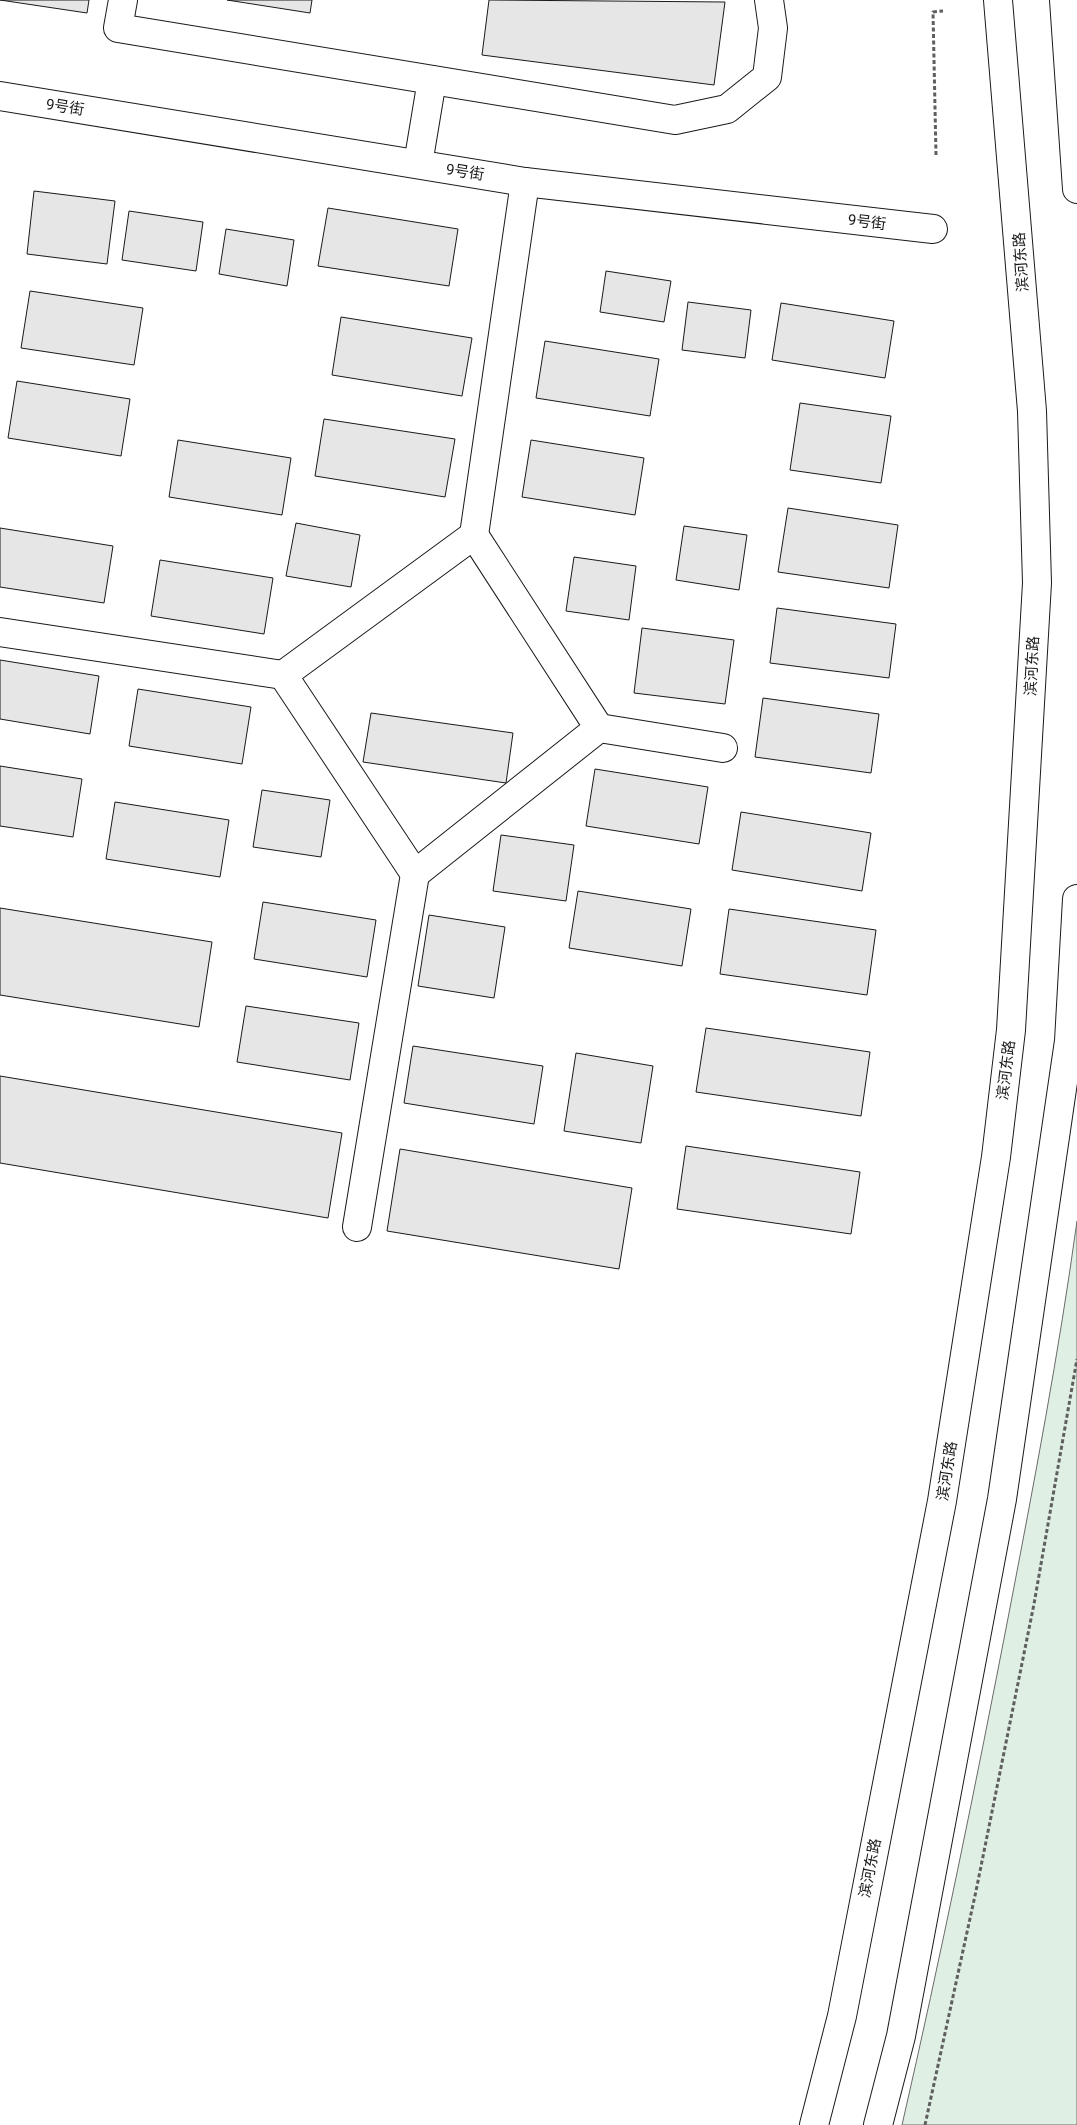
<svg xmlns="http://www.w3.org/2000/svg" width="1077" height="2125" font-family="Roboto,'Noto Sans SC',sans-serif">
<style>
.green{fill:#e0efe3;stroke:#6a6a6a}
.building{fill:#e6e6e6;stroke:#1a1a1a}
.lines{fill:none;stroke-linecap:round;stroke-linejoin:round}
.minor-casing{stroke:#1a1a1a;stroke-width:30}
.major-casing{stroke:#1a1a1a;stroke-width:30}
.path{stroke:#5f5f5f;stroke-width:3;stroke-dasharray:4 2.5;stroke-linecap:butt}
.minor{stroke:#fff;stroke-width:28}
.major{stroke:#fff;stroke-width:28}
.labels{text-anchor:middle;stroke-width:4;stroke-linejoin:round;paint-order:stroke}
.street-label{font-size:15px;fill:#1a1a1a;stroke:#fff}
</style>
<rect width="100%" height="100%" fill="#fff"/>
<!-- green -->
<path class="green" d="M1077 1221V2125H902C941 1955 976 1784 1009 1613 1034 1483 1059 1352 1077 1221Z"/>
<!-- building -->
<g class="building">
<path d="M0 0H89L87 13Z"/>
<path d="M227 0H312L310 13Z"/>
<path d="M489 0 725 2 714 85 482 55Z"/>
<path d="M34 191 115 201 107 264 27 254Z"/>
<path d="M328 208 458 229 449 286 318 266Z"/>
<path d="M129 211 203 222 196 271 122 260Z"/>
<path d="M226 229 294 240 287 286 219 274Z"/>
<path d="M606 271 671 281 664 322 600 312Z"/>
<path d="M30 291 143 308 134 365 21 348Z"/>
<path d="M688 302 751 310 745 358 682 350Z"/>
<path d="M781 303 894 321 885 378 772 360Z"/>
<path d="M341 317 472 338 462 396 332 375Z"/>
<path d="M545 341 659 359 650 416 536 398Z"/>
<path d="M17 381 130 399 121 456 8 438Z"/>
<path d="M800 403 891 416 881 483 790 470Z"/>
<path d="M324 419 455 439 445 497 315 476Z"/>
<path d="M178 440 291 458 282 515 169 497Z"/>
<path d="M531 440 644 458 635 515 522 497Z"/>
<path d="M788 508 898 525 889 588 778 572Z"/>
<path d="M296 523 360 535 351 587 286 576Z"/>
<path d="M684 526 747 535 739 590 676 580Z"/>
<path d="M0 528 113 546 104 603 0 587Z"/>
<path d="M574 557 636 566 629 620 566 611Z"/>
<path d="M160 560 273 578 264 634 151 616Z"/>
<path d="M777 608 896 624 889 678 770 663Z"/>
<path d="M642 628 734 640 725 704 634 693Z"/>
<path d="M0 660 99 676 90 734 0 719Z"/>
<path d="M138 689 251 707 242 764 129 746Z"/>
<path d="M763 698 879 714 871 773 755 757Z"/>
<path d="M371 713 513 733 506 783 363 762Z"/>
<path d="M0 766 82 779 73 837 0 826Z"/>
<path d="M595 769 708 787 699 844 586 826Z"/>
<path d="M262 790 330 800 321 857 253 847Z"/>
<path d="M115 802 229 820 220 877 106 859Z"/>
<path d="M741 812 871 833 862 891 732 870Z"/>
<path d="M501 835 574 845 566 901 493 891Z"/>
<path d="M578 891 691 909 682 966 569 948Z"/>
<path d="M263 902 376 920 367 977 254 959Z"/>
<path d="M0 908 212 942 199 1027 0 995Z"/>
<path d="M729 909 876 930 867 995 720 974Z"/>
<path d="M429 915 505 927 494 998 418 986Z"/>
<path d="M246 1006 359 1023 350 1080 237 1062Z"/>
<path d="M706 1028 870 1052 861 1116 696 1092Z"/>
<path d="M413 1046 543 1066 534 1124 404 1103Z"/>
<path d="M576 1053 653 1066 641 1143 564 1131Z"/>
<path d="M0 1076 342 1133 328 1218 0 1163Z"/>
<path d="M686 1146 860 1172 851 1234 677 1209Z"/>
<path d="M400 1149 632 1188 619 1269 387 1231Z"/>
</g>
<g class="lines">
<defs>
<g id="minor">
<path d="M123 0 118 28 675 120 727 109 767 77 773 28 769 0"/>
<path d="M0 96 525 182 933 229"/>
<path d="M418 164 432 80"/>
<path d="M0 632 283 675"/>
<path d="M599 728 723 748"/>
<path d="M415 874 599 728 474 535"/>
<path d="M357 1227 415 874 283 675 474 535 525 182"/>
</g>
<g id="major">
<path d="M1064 0 1077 189"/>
<path d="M814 2125 842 2016 942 1501 996 1157 1011 1030 1037 583 1032 411 998 0"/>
<path d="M878 2125 901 2036 1002 1499 1069 1041 1077 899"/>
</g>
</defs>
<!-- minor casing -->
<use href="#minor" class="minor-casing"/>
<!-- major casing -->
<use href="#major" class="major-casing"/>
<!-- path -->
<g class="path">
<path d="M936 155 933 12 943 11"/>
<path d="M925 2125 976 1891 1034 1604 1077 1359"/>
</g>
<!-- minor -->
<use href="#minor" class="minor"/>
<!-- major -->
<use href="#major" class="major"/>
</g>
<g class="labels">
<!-- street labels -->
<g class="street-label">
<text transform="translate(65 107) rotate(9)" y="5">9号街</text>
<text transform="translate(465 172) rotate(9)" y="5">9号街</text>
<text transform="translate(867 222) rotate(7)" y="5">9号街</text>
<text transform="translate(1021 262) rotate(-94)" y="5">滨河东路</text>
<text transform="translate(1032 666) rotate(-87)" y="5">滨河东路</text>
<text transform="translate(1006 1070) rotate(-83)" y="5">滨河东路</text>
<text transform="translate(947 1471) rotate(-81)" y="5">滨河东路</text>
<text transform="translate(870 1868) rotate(-79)" y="5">滨河东路</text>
</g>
</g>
</svg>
